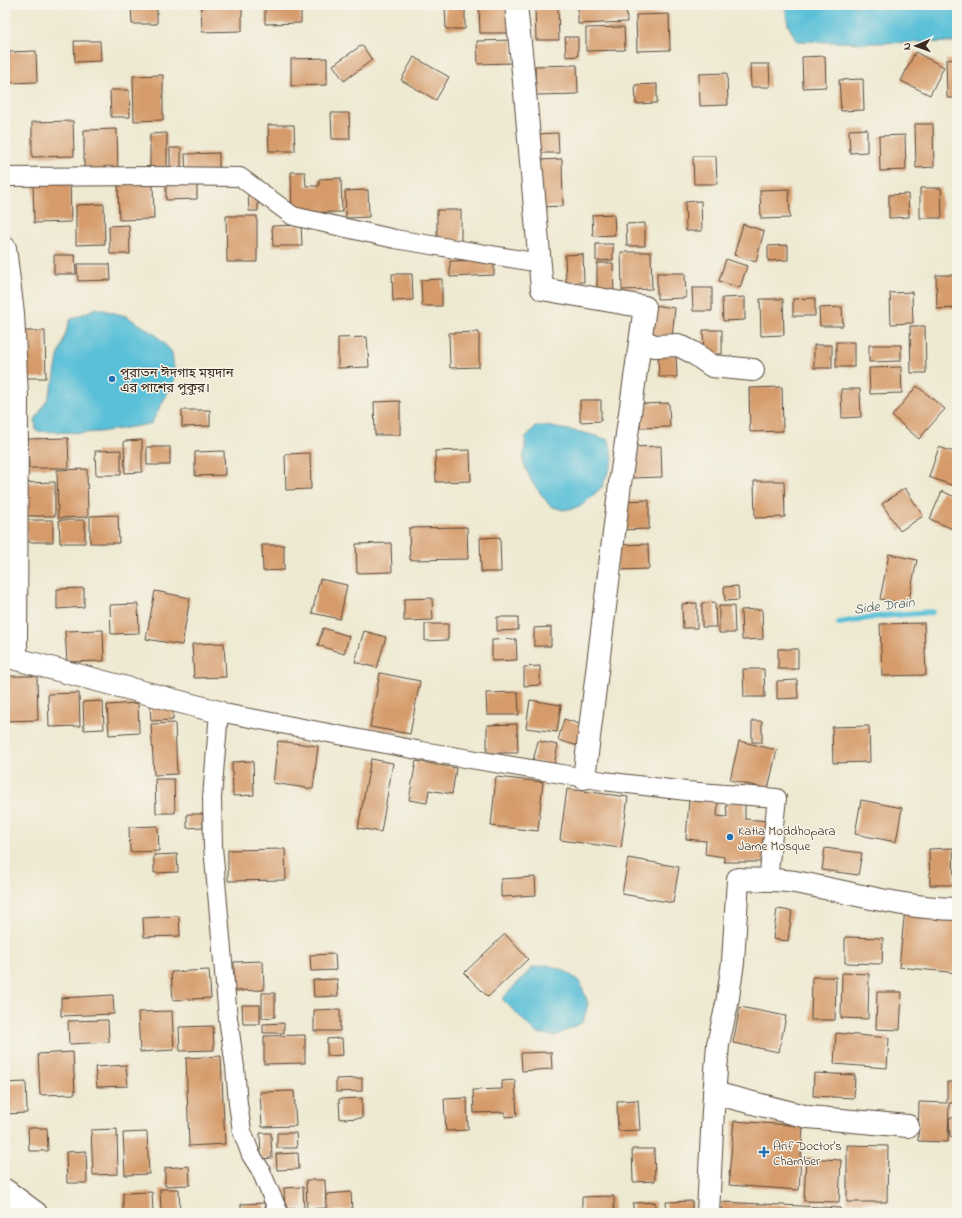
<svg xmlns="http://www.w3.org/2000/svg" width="962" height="1218" font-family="'Indie Flower','Noto Sans Bengali',sans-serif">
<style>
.water{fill:#5ac0d8;stroke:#4a757b}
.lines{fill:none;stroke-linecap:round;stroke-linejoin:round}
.stream{stroke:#5ac0d8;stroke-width:6}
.building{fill:#d59b6a}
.street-casing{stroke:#564739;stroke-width:20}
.secondary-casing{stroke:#564739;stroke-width:24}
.highway-casing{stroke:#564739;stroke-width:24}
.street{stroke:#fff;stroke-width:18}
.secondary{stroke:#fff;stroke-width:22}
.highway{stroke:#fff;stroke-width:22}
.poi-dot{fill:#1f6fb2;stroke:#f7f3e8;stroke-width:1.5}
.labels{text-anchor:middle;stroke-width:3;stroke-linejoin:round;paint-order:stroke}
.poi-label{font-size:13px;fill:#3b2a1e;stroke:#f7f3e8;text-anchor:start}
.water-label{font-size:14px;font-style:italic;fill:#445756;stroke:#f7f3e8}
</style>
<rect width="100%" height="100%" fill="#f7f3e8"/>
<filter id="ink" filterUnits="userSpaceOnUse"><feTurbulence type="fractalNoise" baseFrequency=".025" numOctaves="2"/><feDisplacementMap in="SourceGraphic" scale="8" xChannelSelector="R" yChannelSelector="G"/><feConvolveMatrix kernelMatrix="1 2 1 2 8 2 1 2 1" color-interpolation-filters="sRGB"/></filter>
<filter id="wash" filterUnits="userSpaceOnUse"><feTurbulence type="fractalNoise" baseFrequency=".012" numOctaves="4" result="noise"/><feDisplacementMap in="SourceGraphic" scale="16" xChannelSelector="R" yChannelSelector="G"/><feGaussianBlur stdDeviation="0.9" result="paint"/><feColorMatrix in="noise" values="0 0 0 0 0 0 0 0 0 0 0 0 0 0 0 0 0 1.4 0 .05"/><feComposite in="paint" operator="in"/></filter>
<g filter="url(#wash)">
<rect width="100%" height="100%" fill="#eee9d1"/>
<!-- water -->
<g class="water">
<path d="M785 5H957V42L867 43 797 41 788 25Z"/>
<path d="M96 308 126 316 155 334 172 352 175 379 151 424 100 432 82 433 36 431 35 420 48 398 54 380 58 357 70 320Z"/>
<path d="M536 426H546L585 433 609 440 613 460 602 487 580 507 563 510 550 506 532 482 523 462 526 437Z"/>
<path d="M547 965 564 970 580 982 588 1003 583 1022 555 1036 536 1033 502 999 532 968Z"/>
</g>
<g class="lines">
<!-- stream -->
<path class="stream" d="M839 623 880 616 932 612"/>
</g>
<g id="blocks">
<!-- building -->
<g class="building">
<path d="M131 5H157V24H132Z"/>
<path d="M201 5H242V31L202 32Z"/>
<path d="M265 5H301V23L265 24Z"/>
<path d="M445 5H465V29H446Z"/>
<path d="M479 5H510V33H480Z"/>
<path d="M578 5H626L627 22 578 24Z"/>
<path d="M535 6H558L559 40H536Z"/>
<path d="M669 14 670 50 637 51 636 15Z"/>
<path d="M624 27 625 50 586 51V28Z"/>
<path d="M565 37H578V56L566 57Z"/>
<path d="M512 40 513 63 478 64 477 41Z"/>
<path d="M74 41H100L101 61 75 62Z"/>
<path d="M362 45 372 60 344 81 333 65Z"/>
<path d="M36 51 37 82 9 83V52Z"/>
<path d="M915 52 944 67 930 95 901 81Z"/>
<path d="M825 56 826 87 803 88 802 57Z"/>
<path d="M414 57 449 77 436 100 401 80Z"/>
<path d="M327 58V85L291 86V59Z"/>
<path d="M957 59V98H947L946 60Z"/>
<path d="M750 64H769L770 87H751Z"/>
<path d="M577 65 578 94 536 95 535 66Z"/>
<path d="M727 73 728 105 700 106 699 74Z"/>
<path d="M163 75V120L134 121 133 76Z"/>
<path d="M863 79 864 110 841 111 839 80Z"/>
<path d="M657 84V103L636 104 635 85Z"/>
<path d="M110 90H129L130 117H111Z"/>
<path d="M331 113H349L350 139H332Z"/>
<path d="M73 121 74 156 32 157V122Z"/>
<path d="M915 124H933L934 167 916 168Z"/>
<path d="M268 125H294L295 151H269Z"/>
<path d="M117 129 118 174H84V130Z"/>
<path d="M867 129V152L850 153 849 130Z"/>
<path d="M167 133V167H150V134Z"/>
<path d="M558 133 559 153H535V134Z"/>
<path d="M905 135 906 170 880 171 879 136Z"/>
<path d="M170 148H181V169L170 170Z"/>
<path d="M219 153V173L186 174 185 154Z"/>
<path d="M693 156H716L717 184H694Z"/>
<path d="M562 159 563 206 540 207 539 160Z"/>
<path d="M291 172H305L306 186H319V179L341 178 342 212 292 213Z"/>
<path d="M166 178H197V199L166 200Z"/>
<path d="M70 179 71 222 34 223 33 180Z"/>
<path d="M118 183H153L154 219 119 220Z"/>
<path d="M920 188H941L942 218H920Z"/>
<path d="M789 189 790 218 761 219 760 190Z"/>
<path d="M368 190 369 217 346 218 345 191Z"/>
<path d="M248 193H258V211H249Z"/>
<path d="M908 194 909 217 889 218V195Z"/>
<path d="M701 201 702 231H686L685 202Z"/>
<path d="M104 204 105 244 76 245V205Z"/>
<path d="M437 210H461V242L437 243Z"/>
<path d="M614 214 615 235 593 236 592 215Z"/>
<path d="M226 216H257V262H227Z"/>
<path d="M645 223V246H627L626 224Z"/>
<path d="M743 224 764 231 756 262 734 255Z"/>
<path d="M129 225 130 254H110L109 226Z"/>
<path d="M301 225 302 246H273L272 226Z"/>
<path d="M596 244H613V260L596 261Z"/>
<path d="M788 245V260L768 261V246Z"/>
<path d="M621 252H651L652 289 622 290Z"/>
<path d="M583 254 584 282 566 283 565 255Z"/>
<path d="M54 255H75L76 274H54Z"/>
<path d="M726 259 747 266 740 288 719 281Z"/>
<path d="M494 260V275L450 277V261Z"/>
<path d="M597 263H613L614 294H597Z"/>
<path d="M77 264H110L111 280 78 281Z"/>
<path d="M657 273H685L686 298 657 299Z"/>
<path d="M392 274H412L413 300 393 301Z"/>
<path d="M936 275H957V308L937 309Z"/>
<path d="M442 279V306H422L421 280Z"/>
<path d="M692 288H712V311H693Z"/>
<path d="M912 292 913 323 891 324 890 293Z"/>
<path d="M745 297V320L723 321 722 298Z"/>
<path d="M815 298V316H793V299Z"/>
<path d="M760 299H783L784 335 761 336Z"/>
<path d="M653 305 675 308 672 338 650 335Z"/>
<path d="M842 307 843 326H820L819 308Z"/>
<path d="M910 326H925L926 373H911Z"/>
<path d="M703 330H722V354H704Z"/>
<path d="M23 331H45L46 378H24Z"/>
<path d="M479 332V367L450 368 449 333Z"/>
<path d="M367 337 369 367 338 368V338Z"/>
<rect x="836" y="342" width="18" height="25"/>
<rect x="814" y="345" width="18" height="23"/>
<path d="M869 345H901V361L869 362Z"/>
<path d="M658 355H676L677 377H659Z"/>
<path d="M901 367 902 393 870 394 869 368Z"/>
<path d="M917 386 945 409 919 439 892 416Z"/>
<path d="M782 387 783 431 750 432 749 388Z"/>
<path d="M841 389H860L861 417 842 418Z"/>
<path d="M580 400H601V421L580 422Z"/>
<path d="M400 401V435H375L374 402Z"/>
<path d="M669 403 670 427 640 428V404Z"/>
<path d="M182 410H210V426L182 427Z"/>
<path d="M68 438 69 468H29L28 439Z"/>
<path d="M142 440V472L125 473 124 441Z"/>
<path d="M661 446 662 477 631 478 630 447Z"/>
<rect x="147" y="447" width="23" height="18"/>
<path d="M939 447 957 453V487L929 477Z"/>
<path d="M121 450V475H96L95 451Z"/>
<path d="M470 450 471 481 436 482 435 451Z"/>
<path d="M224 451 225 475 195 476V452Z"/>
<path d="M310 453 311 489 286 490 285 454Z"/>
<path d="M87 469 88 517 58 518 57 470Z"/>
<path d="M754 481H784L785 517 755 518Z"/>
<path d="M55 482V516H26L25 483Z"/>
<path d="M905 488 923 516 900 531 882 504Z"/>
<path d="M942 491 957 498V531L930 519Z"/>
<path d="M649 500V529L621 530 620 501Z"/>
<path d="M118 515 119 543H90V516Z"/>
<path d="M26 520H53V542H27Z"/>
<path d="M59 520H85V543H60Z"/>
<path d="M467 527 468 559 410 560 409 528Z"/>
<path d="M500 537 501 572H481L480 538Z"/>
<path d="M391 543 392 572 357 573 356 544Z"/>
<path d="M648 544 649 569 617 570 616 545Z"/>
<path d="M262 545H284V570L263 571Z"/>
<path d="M889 554 917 560 908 604 880 599Z"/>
<path d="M320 579 347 585 340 619 312 613Z"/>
<path d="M738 586 739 600 725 601 724 587Z"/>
<path d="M84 588V607L57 609V589Z"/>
<path d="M155 591 190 598 182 645 146 639Z"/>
<path d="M432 598 433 620 404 621V599Z"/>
<path d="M715 602 716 627H702V603Z"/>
<path d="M697 603V628H683L682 604Z"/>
<path d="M138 604 139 633 111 634 110 605Z"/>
<path d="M719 606H734L735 633H719Z"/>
<path d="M762 609 763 639 742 640 741 610Z"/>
<path d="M497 617H518V630L497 631Z"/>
<path d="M924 623 926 675 882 676 880 624Z"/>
<path d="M425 624H448V640L425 641Z"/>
<path d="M551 627V646H534V628Z"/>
<path d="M323 628 349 636 344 654 318 645Z"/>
<path d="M103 630 104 661 67 662 65 631Z"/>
<path d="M364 631 386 637 377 668 355 662Z"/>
<path d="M516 639 517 660 492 661V640Z"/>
<path d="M224 643 226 677 194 678 192 644Z"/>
<rect x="778" y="649" width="20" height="20"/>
<path d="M540 666V685L524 686V667Z"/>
<path d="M743 669H764L765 697H744Z"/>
<path d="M380 673 420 681 410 734 370 727Z"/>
<path d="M5 676H37L38 720 5 721Z"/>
<path d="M797 680 798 698 777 699V681Z"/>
<path d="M518 692 519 715H487L486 693Z"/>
<path d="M79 693 80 726 49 727 48 694Z"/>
<path d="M530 700 561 705 557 732 526 728Z"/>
<path d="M103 701 104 729 84 730 83 702Z"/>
<path d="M138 703 139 733 109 735 107 705Z"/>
<path d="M173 705V720L151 721 150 706Z"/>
<path d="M564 719 583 725 578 746 558 740Z"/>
<rect x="752" y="721" width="10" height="21"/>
<path d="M175 723 177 774 154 775 151 724Z"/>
<path d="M517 724 518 753H487V725Z"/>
<path d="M869 726 870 762 833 763 832 727Z"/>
<path d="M278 741 318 746 313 789 273 783Z"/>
<path d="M538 741 558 745 554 765 533 761Z"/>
<path d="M739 741 777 750 768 789 730 780Z"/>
<path d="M371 759 393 763 381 832 358 828Z"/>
<path d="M253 761 254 795 233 796 232 762Z"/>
<path d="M416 761 456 768 452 794 429 790 427 803 409 800Z"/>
<path d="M496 777 543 782 538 831 491 826Z"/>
<path d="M155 779H174L175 813H156Z"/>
<path d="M567 789 628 797 621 848 560 840Z"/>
<path d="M689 800 718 802 717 816 727 817 726 802H745V819L768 821V862H724V857L705 854 706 841 686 839Z"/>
<path d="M861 800 902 808 896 842 855 834Z"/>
<path d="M187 814H203V827L187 828Z"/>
<path d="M158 826 159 851 130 852 129 827Z"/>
<path d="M825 848 862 853 858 875 822 870Z"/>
<path d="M953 848 954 885H930L929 849Z"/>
<path d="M285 849 286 880 228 881V850Z"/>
<path d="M177 854 178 872 154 873V855Z"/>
<path d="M628 858 679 867 673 903 622 894Z"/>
<path d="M535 877 536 895 501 897V879Z"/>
<path d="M777 909 792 911 788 941 773 939Z"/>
<path d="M905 909 957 914V973L899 967Z"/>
<path d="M179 916 180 936 144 937 143 918Z"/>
<path d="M505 934 528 959 488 997 464 973Z"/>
<path d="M845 937 883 938 882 964 845 963Z"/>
<path d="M335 954 336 970 311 971 310 955Z"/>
<path d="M263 961 264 990 234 991V962Z"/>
<path d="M209 970 211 998 173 1000 171 972Z"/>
<path d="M842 973 869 974 868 1019 841 1018Z"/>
<path d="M812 977H836L835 1020H811Z"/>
<path d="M337 979 338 996 314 997 313 980Z"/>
<path d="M877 992H902L900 1030 876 1029Z"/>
<path d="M262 993H275V1017L262 1018Z"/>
<path d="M113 995 114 1014 61 1016V998Z"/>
<path d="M242 1005H260V1024H243Z"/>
<path d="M740 1007 786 1016 779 1052 733 1043Z"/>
<path d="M340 1009V1031H314V1010Z"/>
<path d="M172 1011 174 1050 140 1052 138 1012Z"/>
<path d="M108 1020 109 1042 69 1044 68 1021Z"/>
<path d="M284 1023V1033H263V1024Z"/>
<path d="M213 1026 214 1050 180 1051 179 1027Z"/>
<path d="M836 1033 889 1038 887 1068 834 1064Z"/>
<path d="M305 1035V1063L264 1064V1036Z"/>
<path d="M342 1038 343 1055 327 1056V1039Z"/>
<path d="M73 1052 75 1094 40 1095 38 1054Z"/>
<path d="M551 1052 552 1069 522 1071 521 1053Z"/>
<path d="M221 1056 225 1144 189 1146 186 1058Z"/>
<path d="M126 1065 128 1086 97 1087 95 1067Z"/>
<path d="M814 1073 855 1075 854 1098 813 1096Z"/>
<path d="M362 1078V1091L336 1092V1079Z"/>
<path d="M515 1080 517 1116 505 1117V1112L474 1113 473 1090 502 1089V1081Z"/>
<path d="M26 1082 27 1113 5 1114V1083Z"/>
<path d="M947 1082H957V1103H949L948 1142 918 1141 919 1102 947 1103Z"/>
<path d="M294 1091 296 1126 262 1127 260 1092Z"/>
<path d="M362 1098V1118L340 1119 339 1099Z"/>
<path d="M467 1098 468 1130 446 1131 444 1099Z"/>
<path d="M638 1100 640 1130 618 1131 617 1101Z"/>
<path d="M949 1118H957V1136L950 1137Z"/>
<path d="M734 1121 803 1126 799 1190 729 1185 730 1176H729Z"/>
<path d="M28 1128H47L48 1151H29Z"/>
<path d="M117 1129 118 1174 93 1175 91 1130Z"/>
<path d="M147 1132 149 1174 125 1175 123 1133Z"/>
<path d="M260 1133H271L272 1158 261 1159Z"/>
<path d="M277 1133H296L297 1148H277Z"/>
<path d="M847 1145 888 1146 887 1202H847Z"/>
<path d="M632 1149H654L655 1181 633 1182Z"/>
<path d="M86 1151 87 1183H67L66 1152Z"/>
<path d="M298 1153 299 1169 277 1170 276 1154Z"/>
<path d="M806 1158 841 1160 839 1202 804 1201Z"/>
<path d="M189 1166 190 1185 165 1186V1168Z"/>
<path d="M306 1180H325L326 1208 307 1209Z"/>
<path d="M303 1187 304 1208 285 1209 284 1188Z"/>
<path d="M160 1189H179L180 1213H161Z"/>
<path d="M152 1192 153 1213H123V1193Z"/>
<path d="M351 1192 352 1210 328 1211 327 1194Z"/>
<path d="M614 1196V1213H582V1197Z"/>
<path d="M692 1201V1213H667L666 1202Z"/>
<path d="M655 1202V1213H633V1203Z"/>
<path d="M722 1202 840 1208V1213H721Z"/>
<path d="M265 1203V1213H241V1204Z"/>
</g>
</g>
</g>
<g filter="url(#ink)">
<use href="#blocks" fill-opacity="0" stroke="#564739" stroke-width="1"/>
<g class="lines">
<defs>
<g id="street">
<path d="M5 177 156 176 240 177 293 216 395 239 540 263"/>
<path d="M279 1213 260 1169 251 1155 242 1131 238 1104 235 1067 228 1018 213 847 212 798 219 712 422 751 604 781 686 791 777 798 768 880"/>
</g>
<g id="secondary">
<path d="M516 5 524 81 542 289 645 307 620 484 584 778"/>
<path d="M5 248 13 313 17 397 16 659 219 712"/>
<path d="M642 340 654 346 678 345 692 352 712 366 753 370"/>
<path d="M714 1093 808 1117 908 1126"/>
<path d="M708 1213 713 1110 718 1044 727 1004 733 962 738 879C758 880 780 879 800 883 853 893 902 908 957 909"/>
</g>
<path id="highway" d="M5 1190 36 1213"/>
</defs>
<!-- street casing -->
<use href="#street" class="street-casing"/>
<!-- secondary casing -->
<use href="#secondary" class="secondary-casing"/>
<!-- highway casing -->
<use href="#highway" class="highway-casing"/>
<!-- street -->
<use href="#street" class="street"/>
<!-- secondary -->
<use href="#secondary" class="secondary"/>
<!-- highway -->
<use href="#highway" class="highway"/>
</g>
</g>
<!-- markers -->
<g class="poi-dot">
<circle cx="112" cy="379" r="4"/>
<circle cx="730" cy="837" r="4"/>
<path d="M762 1146h4v4h4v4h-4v4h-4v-4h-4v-4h4z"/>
</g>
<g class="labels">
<!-- poi labels -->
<g class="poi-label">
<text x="120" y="377">পুরাতন ঈদগাহ ময়দান<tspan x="120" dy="15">এর পাশের পুকুর।</tspan></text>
<text x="738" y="835">Katia Moddhopara<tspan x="738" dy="15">Jame Mosque</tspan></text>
<text x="773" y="1150">Arif Doctor's<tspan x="773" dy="15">Chamber</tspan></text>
</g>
<!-- water labels -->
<g class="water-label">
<text transform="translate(884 605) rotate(-7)" y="5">Side Drain</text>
</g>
</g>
<!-- margin -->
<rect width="962" height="1218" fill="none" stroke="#f7f3e8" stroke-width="20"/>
<!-- north arrow -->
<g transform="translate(916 46) rotate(268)" stroke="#f7f3e8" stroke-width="3" paint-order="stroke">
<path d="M0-3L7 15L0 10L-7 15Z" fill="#3b2a1e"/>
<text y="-6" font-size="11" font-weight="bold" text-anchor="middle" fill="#3b2a1e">N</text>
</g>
</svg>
